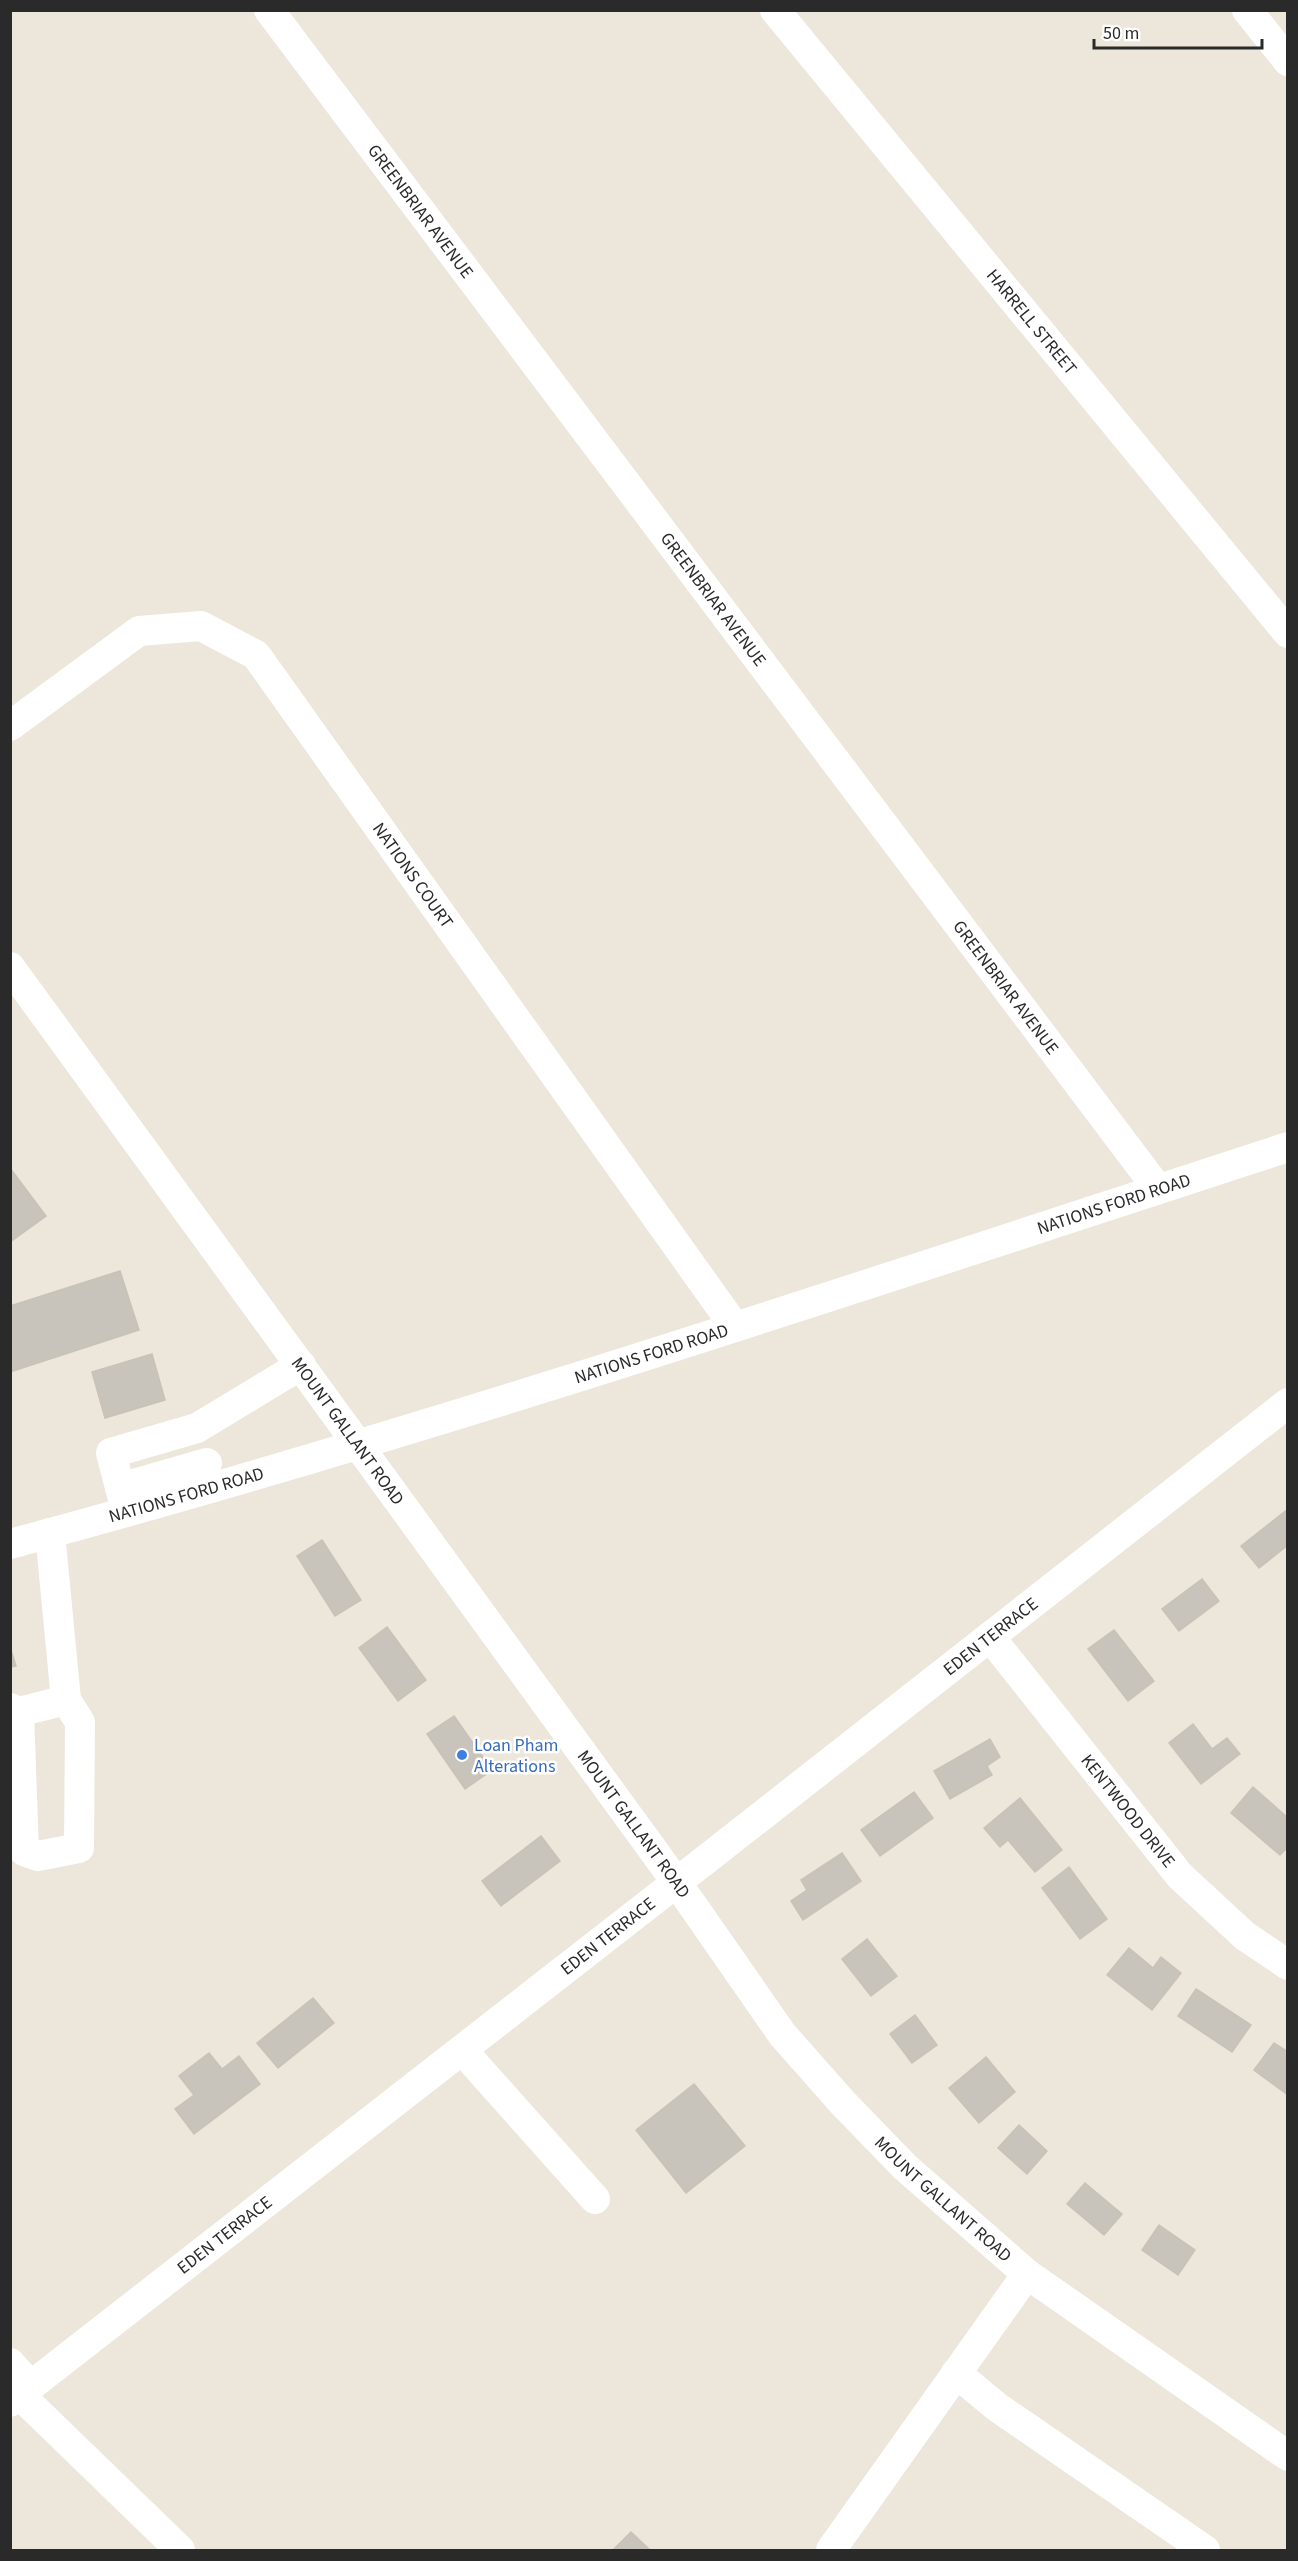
<svg xmlns="http://www.w3.org/2000/svg" width="1298" height="2561" font-family="'Source Sans 3',sans-serif">
<style>
.building{fill:#c8c3bb;stroke:#c9c2b5;stroke-width:1.5}
.lines{fill:none;stroke-linecap:round;stroke-linejoin:round}
.minor{stroke:#fff;stroke-width:30}
.shop-dot{fill:#3f7fe0;stroke:#fff;stroke-width:2}
.labels{text-anchor:middle;stroke-width:5;stroke-linejoin:round;paint-order:stroke}
.street-label{font-size:18px;fill:#2a2a2a;stroke:#fff}
.shop-label{font-size:18px;fill:#366cbe;stroke:#fff;text-anchor:start}
</style>
<rect width="100%" height="100%" fill="#ede6db"/>
<!-- building -->
<g class="building">
<path d="M10 1168 46 1216 10 1242Z"/>
<path d="M120 1271 139 1330 10 1372V1306Z"/>
<path d="M152 1354 165 1400 105 1418 92 1372Z"/>
<path d="M1288 1509V1545L1259 1568 1241 1546Z"/>
<path d="M322 1540 361 1600 335 1616 297 1556Z"/>
<path d="M1202 1579 1219 1601 1179 1631 1162 1609Z"/>
<path d="M387 1627 426 1680 398 1701 359 1648Z"/>
<path d="M1114 1630 1154 1681 1128 1701 1088 1649Z"/>
<path d="M10 1647 16 1666 10 1667Z"/>
<path d="M454 1716 492 1770 465 1789 427 1734Z"/>
<path d="M1193 1724 1212 1749 1227 1738 1240 1754 1201 1784 1169 1743Z"/>
<path d="M990 1739 1000 1757 987 1766 992 1775 950 1799 934 1771Z"/>
<path d="M1253 1787 1288 1818V1847L1280 1855 1231 1813Z"/>
<path d="M914 1792 933 1818 880 1856 861 1830Z"/>
<path d="M1020 1798 1062 1850 1035 1872 1008 1840 1000 1847 984 1828Z"/>
<path d="M541 1836 560 1861 501 1906 482 1881Z"/>
<path d="M842 1853 861 1881 803 1920 791 1901 807 1890 801 1880Z"/>
<path d="M1069 1867 1107 1919 1080 1939 1042 1888Z"/>
<path d="M867 1939 897 1976 871 1996 842 1959Z"/>
<path d="M1129 1948 1153 1968 1161 1957 1181 1973 1152 2010 1107 1975Z"/>
<path d="M1196 1989 1251 2025 1232 2052 1178 2016Z"/>
<path d="M313 1998 334 2023 278 2068 257 2043Z"/>
<path d="M915 2015 937 2045 912 2063 890 2034Z"/>
<path d="M1274 2043 1288 2052V2095L1254 2070Z"/>
<path d="M209 2053 222 2069 239 2056 260 2084 194 2134 175 2109 194 2095 179 2076Z"/>
<path d="M986 2057 1015 2092 979 2123 949 2088Z"/>
<path d="M694 2084 745 2146 686 2193 636 2130Z"/>
<path d="M1019 2125 1047 2151 1027 2174 998 2148Z"/>
<path d="M1085 2183 1122 2214 1104 2235 1067 2204Z"/>
<path d="M1159 2225 1195 2250 1178 2275 1142 2250Z"/>
<path d="M631 2532 650 2550H613Z"/>
</g>
<g class="lines">
<!-- minor -->
<g class="minor">
<path id="s1" d="M269 10 1158 1189"/>
<path id="s2" d="M775 10 1288 633"/>
<path d="M1247 10 1288 61"/>
<path id="s3" d="M10 726 139 631 201 626 256 655 735 1327"/>
<path id="s4" d="M10 967 677 1883 782 2034 842 2102 905 2167 1027 2274 1288 2456"/>
<path d="M120 1488 207 1463"/>
<path d="M126 1511 111 1453 197 1428 301 1365"/>
<path id="s5" d="M10 1544C441 1428 864 1285 1288 1147"/>
<path id="s6" d="M990 1637 1180 1876 1245 1936 1288 1965"/>
<path d="M10 1708 19 1712 66 1700 50 1533"/>
<path d="M19 1712 24 1851 38 1856 79 1848 80 1722 66 1700"/>
<path d="M462 2050 595 2199"/>
<path d="M10 2363 31 2386"/>
<path d="M956 2373 997 2407 1205 2550"/>
<path d="M20 2395 180 2550"/>
<path id="s7" d="M10 2402 713 1854 1288 1403"/>
<path d="M831 2550 1027 2274"/>
</g>
</g>
<!-- markers -->
<circle class="shop-dot" cx="462" cy="1755" r="6"/>
<g class="labels">
<!-- street labels -->
<g class="street-label">
<text dy="6" stroke="none"><textPath href="#s1" startOffset="252">GREENBRIAR AVENUE</textPath></text>
<text dy="6" stroke="none"><textPath href="#s2" startOffset="404">HARRELL STREET</textPath></text>
<text dy="6" stroke="none"><textPath href="#s1" startOffset="738">GREENBRIAR AVENUE</textPath></text>
<text dy="6" stroke="none"><textPath href="#s3" startOffset="555">NATIONS COURT</textPath></text>
<text dy="6" stroke="none"><textPath href="#s1" startOffset="1224">GREENBRIAR AVENUE</textPath></text>
<text dy="6" stroke="none"><textPath href="#s5" startOffset="1155">NATIONS FORD ROAD</textPath></text>
<text dy="6" stroke="none"><textPath href="#s5" startOffset="669">NATIONS FORD ROAD</textPath></text>
<text dy="6" stroke="none"><textPath href="#s4" startOffset="574">MOUNT GALLANT ROAD</textPath></text>
<text dy="6" stroke="none"><textPath href="#s5" startOffset="183">NATIONS FORD ROAD</textPath></text>
<text dy="6" stroke="none"><textPath href="#s7" startOffset="1244">EDEN TERRACE</textPath></text>
<text dy="6" stroke="none"><textPath href="#s6" startOffset="222">KENTWOOD DRIVE</textPath></text>
<text dy="6" stroke="none"><textPath href="#s4" startOffset="1060">MOUNT GALLANT ROAD</textPath></text>
<text dy="6" stroke="none"><textPath href="#s7" startOffset="758">EDEN TERRACE</textPath></text>
<text dy="6" stroke="none"><textPath href="#s4" startOffset="1548">MOUNT GALLANT ROAD</textPath></text>
<text dy="6" stroke="none"><textPath href="#s7" startOffset="272">EDEN TERRACE</textPath></text>
</g>
<!-- shop labels -->
<g class="shop-label">
<text x="474" y="1751">Loan Pham<tspan x="474" dy="21">Alterations</tspan></text>
</g>
</g>
<!-- border -->
<rect width="1298" height="2561" fill="none" stroke="#2a2a2a" stroke-width="24"/>
<!-- scale -->
<path d="M1094 39v9h168v-9" fill="none" stroke="#2a2a2a" stroke-width="3"/>
<text x="1103" y="39" font-size="18" fill="#2a2a2a" stroke="#ffffff" stroke-width="4.5" paint-order="stroke">50 m</text>
</svg>
